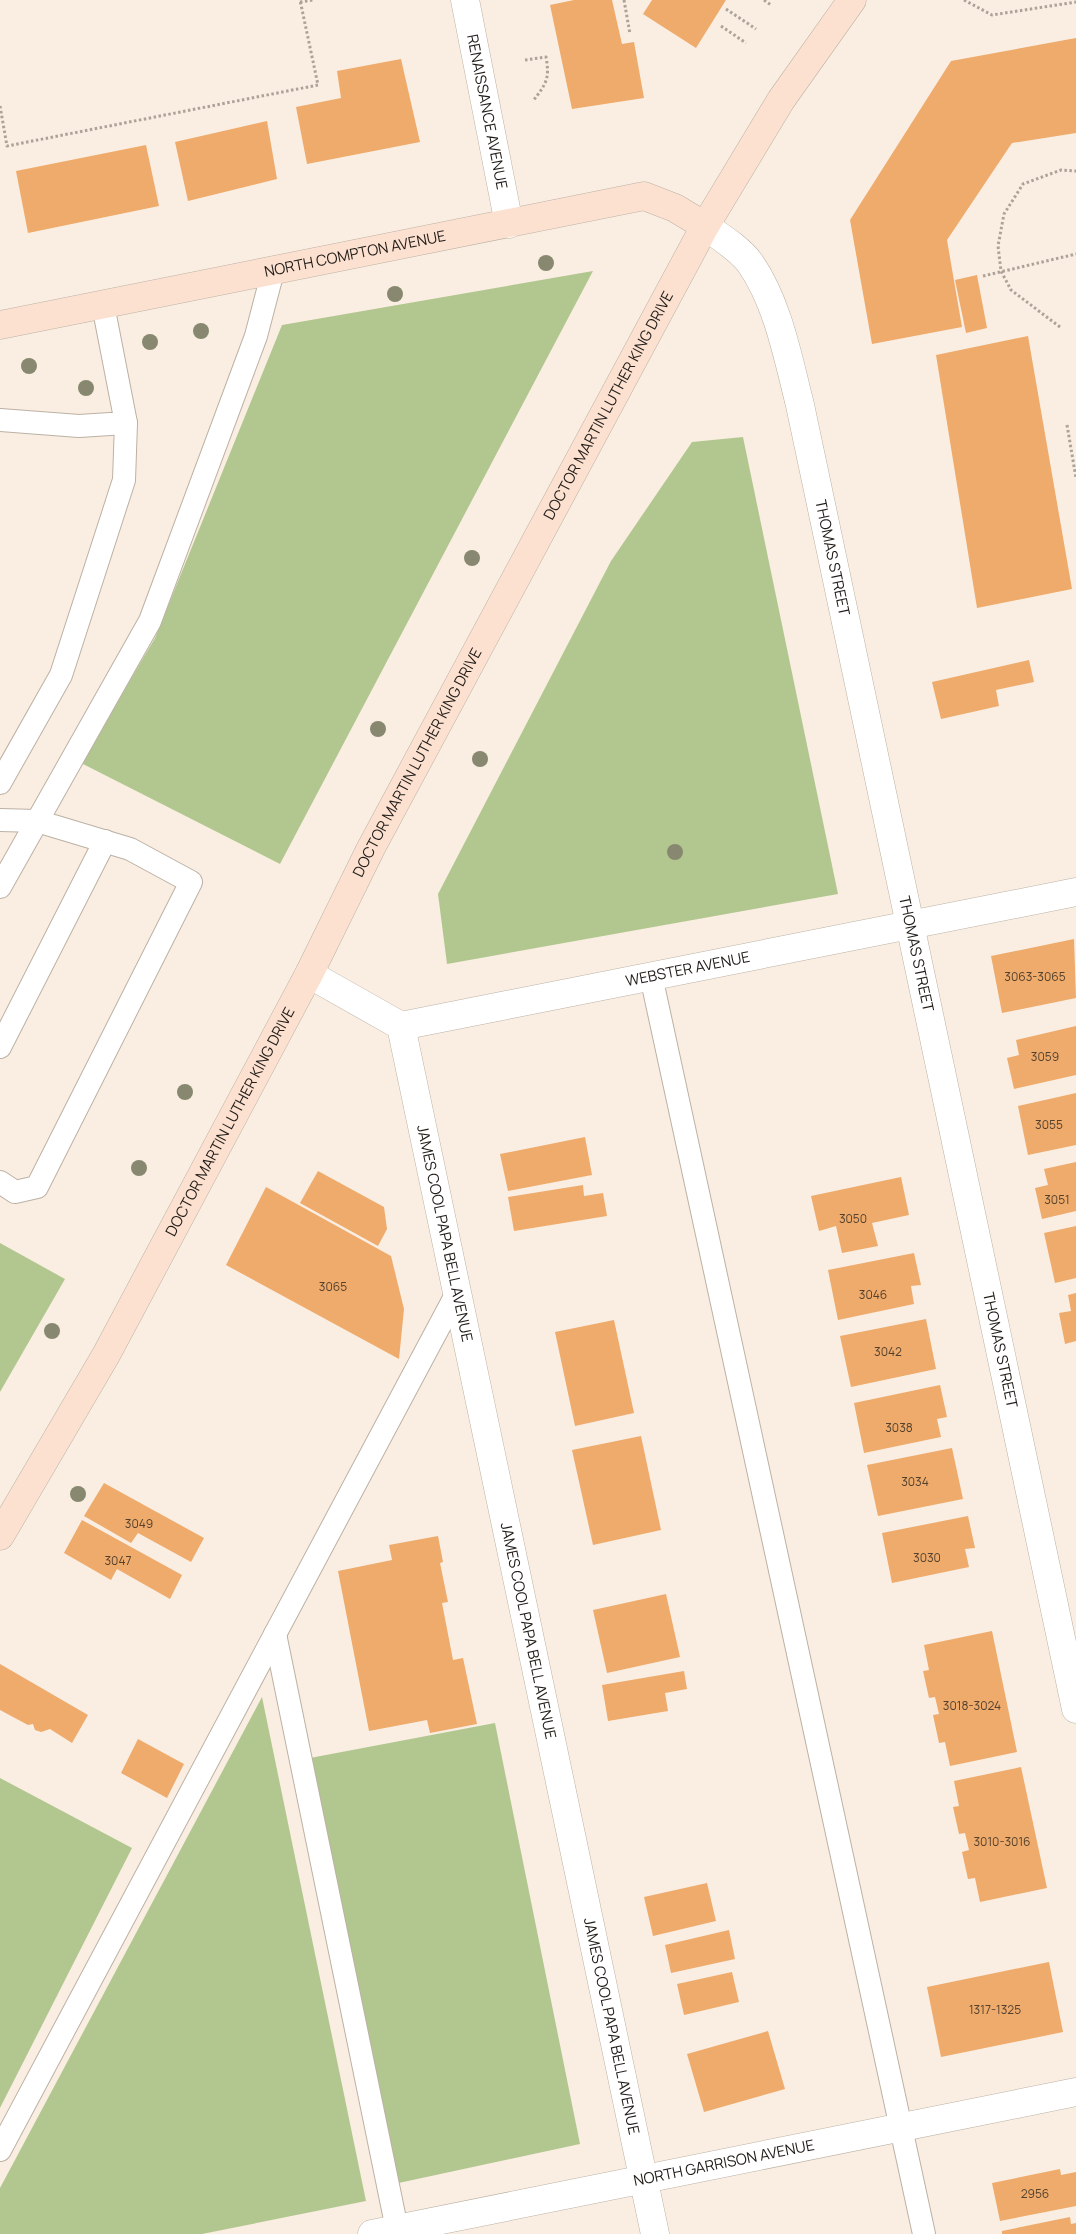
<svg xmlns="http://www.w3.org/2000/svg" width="1076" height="2234" font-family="Manrope,sans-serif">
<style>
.green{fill:#b2c78f}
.building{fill:#eeab6c}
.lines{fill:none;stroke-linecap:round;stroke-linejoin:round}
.lane-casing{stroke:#bcb1a5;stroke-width:24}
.street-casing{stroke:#bcb1a5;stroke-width:29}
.secondary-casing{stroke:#bcb1a5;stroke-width:29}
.path{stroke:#aca299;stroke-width:3;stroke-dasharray:2.5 2.5;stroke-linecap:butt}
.lane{stroke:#fff;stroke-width:22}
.street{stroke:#fff;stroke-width:28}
.secondary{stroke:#fce1d0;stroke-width:28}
.tree{fill:#87886f}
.labels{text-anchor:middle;stroke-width:4.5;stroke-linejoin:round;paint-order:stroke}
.number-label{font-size:12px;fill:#54402d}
.street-label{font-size:15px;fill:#211c18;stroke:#fefefe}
</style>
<rect width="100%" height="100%" fill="#faeee2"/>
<!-- green -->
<g class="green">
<path d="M593 271 280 864 81 763 155 638 282 325Z"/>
<path d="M743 437 838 894 447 964 438 894 611 561 692 442Z"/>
<path d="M0 1243 65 1279 0 1392Z"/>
<path d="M262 1697 366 2201 202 2234H0V2188Z"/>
<path d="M495 1723 580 2144 394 2184 310 1758Z"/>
<path d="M0 1778 132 1848 0 2108Z"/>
</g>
<!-- building -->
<g class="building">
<path d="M574 0H612L622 44 634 42 644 98 572 109 550 5Z"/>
<path d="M652 0H726L696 48 643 14Z"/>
<path d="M1076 38V133L1012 143 947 240 962 327 872 344 850 220 951 61Z"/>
<path d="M401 59 420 142 307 164 296 107 341 98 337 71Z"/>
<path d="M267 121 277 179 188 201 175 142Z"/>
<path d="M146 145 159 206 28 233 16 171Z"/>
<path d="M977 275 987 328 966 333 955 280Z"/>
<path d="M1028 336 1072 589 977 608 936 355Z"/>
<path d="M1029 660 1034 682 996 690 999 706 941 719 932 682Z"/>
<path d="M1074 939 1076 998 1002 1013 991 956Z"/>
<path d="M1076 1026V1075L1014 1089 1007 1058 1019 1055 1016 1040Z"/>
<path d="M1076 1093V1145L1028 1155 1018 1106Z"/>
<path d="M585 1137 592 1175 508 1191 500 1154Z"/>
<path d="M1076 1162V1211L1042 1219 1035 1188 1048 1185 1044 1169Z"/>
<path d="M318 1171 384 1207 387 1229 378 1246 300 1203Z"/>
<path d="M901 1177 909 1215 872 1223 878 1246 842 1253 836 1226 819 1231 811 1196Z"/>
<path d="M583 1185 584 1196 603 1193 607 1216 514 1231 508 1197Z"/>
<path d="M266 1187 391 1256 404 1309 399 1359 226 1265Z"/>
<path d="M1076 1226V1278L1055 1283 1044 1233Z"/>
<path d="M914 1253 921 1285 911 1286 914 1304 838 1320 828 1270Z"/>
<path d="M1076 1293V1341L1065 1344 1059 1313 1071 1311 1068 1295Z"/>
<path d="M926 1319 936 1369 851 1387 840 1336Z"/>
<path d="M614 1320 634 1413 575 1426 555 1332Z"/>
<path d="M940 1385 947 1417 937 1419 941 1437 864 1453 854 1403Z"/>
<path d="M641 1436 661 1530 593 1545 572 1450Z"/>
<path d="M952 1448 963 1499 878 1516 867 1465Z"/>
<path d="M104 1483 204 1538 191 1562 138 1533 131 1543 84 1516Z"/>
<path d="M968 1516 975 1548 965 1549 969 1567 892 1583 882 1533Z"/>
<path d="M82 1520 182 1575 170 1599 117 1569 111 1580 64 1553Z"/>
<path d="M438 1536 443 1562 440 1563 448 1602 442 1603 453 1660 463 1658 477 1724 430 1733 427 1720 369 1731 338 1571 392 1560 389 1545Z"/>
<path d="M666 1594 680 1657 607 1673 593 1610Z"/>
<path d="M992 1631 1017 1752 950 1766 945 1742 939 1743 933 1715 939 1714 935 1697 929 1698 923 1671 929 1670 924 1645Z"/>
<path d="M0 1664 88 1715 72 1743 50 1729 41 1732 35 1730 33 1724 28 1725 0 1710Z"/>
<path d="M684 1671 687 1689 665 1693 668 1711 608 1721 602 1685Z"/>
<path d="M138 1739 184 1764 167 1798 121 1773Z"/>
<path d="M1021 1767 1047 1888 980 1902 975 1878 968 1879 962 1852 969 1850 965 1833 959 1834 953 1807 959 1806 954 1781Z"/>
<path d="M707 1883 716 1921 653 1936 644 1897Z"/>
<path d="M729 1930 735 1959 671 1973 665 1945Z"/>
<path d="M1049 1962 1063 2032 941 2057 927 1987Z"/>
<path d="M732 1972 739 2002 684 2015 677 1984Z"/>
<path d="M768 2031 785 2089 704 2112 687 2054Z"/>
<path d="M1060 2169 1061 2175 1076 2172V2206L1000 2221 992 2183Z"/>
<path d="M1070 2217 1071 2224 1076 2223V2234H1002V2231Z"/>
</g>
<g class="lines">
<defs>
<g id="lane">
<path d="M0 420 79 426 126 423 103 305"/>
<path d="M0 783 61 675 124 480 126 423"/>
<path d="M0 820 37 821 130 849 191 882 37 1187 15 1192 0 1182"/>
<path d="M0 887 150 621 256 336 273 271"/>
<path d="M651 976 924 2234"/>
<path d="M0 1047 105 841"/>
<path d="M275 1634 398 2234"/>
<path d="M0 2150 457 1293"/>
</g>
<g id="street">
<path id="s1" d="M465 0 509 224"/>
<path id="s2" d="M705 226C719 236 739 248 750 263 778 303 788 358 800 405L1076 1709"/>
<path id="s3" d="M309 974 401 1026 1076 892"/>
<path id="s4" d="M401 1026 655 2234"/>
<path id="s5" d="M372 2234 1076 2092"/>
</g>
<g id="secondary">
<path id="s6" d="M0 325 644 196 675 208 705 226"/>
<path id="s7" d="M0 1536 106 1355 309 974 371 848 705 226 781 100 852 0"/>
</g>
</defs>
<!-- lane casing -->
<use href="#lane" class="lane-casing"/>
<!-- street casing -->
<use href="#street" class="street-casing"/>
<!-- secondary casing -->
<use href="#secondary" class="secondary-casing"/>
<!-- path -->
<g class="path">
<path d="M624 0 630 34"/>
<path d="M764 0 771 5"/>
<path d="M964 0 992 15 1076 2"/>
<path d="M300 2 313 0"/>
<path d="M726 9 756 29"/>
<path d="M721 26 746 43"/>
<path d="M525 60 546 57C550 79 546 84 533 101"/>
<path d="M0 106 7 146 318 85 300 0"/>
<path d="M983 276 1076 254"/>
<path d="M1060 327 1011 290 1001 271 998 246 1004 214 1023 184 1061 170 1076 171"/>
<path d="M1067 425 1076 478"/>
</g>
<!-- lane -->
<use href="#lane" class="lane"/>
<!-- street -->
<use href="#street" class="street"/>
<!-- secondary -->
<use href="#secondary" class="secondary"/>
</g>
<!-- trees -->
<g class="tree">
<circle cx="546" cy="263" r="8"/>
<circle cx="395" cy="294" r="8"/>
<circle cx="201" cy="331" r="8"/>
<circle cx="150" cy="342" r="8"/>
<circle cx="29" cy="366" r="8"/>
<circle cx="86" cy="388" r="8"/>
<circle cx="472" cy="558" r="8"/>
<circle cx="378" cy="729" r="8"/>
<circle cx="480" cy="759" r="8"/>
<circle cx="675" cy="852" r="8"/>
<circle cx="185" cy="1092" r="8"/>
<circle cx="139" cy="1168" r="8"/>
<circle cx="52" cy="1331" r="8"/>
<circle cx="78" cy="1494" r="8"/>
</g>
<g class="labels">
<!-- number labels -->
<g class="number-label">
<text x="1035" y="981">3063-3065</text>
<text x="1045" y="1061">3059</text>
<text x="1049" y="1129">3055</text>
<text x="1057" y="1204">3051</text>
<text x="853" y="1223">3050</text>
<text x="333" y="1291">3065</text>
<text x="873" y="1299">3046</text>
<text x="888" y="1356">3042</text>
<text x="899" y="1432">3038</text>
<text x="915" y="1486">3034</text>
<text x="139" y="1528">3049</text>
<text x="927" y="1562">3030</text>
<text x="118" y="1565">3047</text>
<text x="972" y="1710">3018-3024</text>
<text x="1002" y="1846">3010-3016</text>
<text x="995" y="2014">1317-1325</text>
<text x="1035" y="2198">2956</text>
</g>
<!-- street labels -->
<g class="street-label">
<text dy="5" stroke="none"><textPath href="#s1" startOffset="114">RENAISSANCE AVENUE</textPath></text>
<text dy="5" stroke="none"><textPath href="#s6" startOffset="362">NORTH COMPTON AVENUE</textPath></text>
<text dy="5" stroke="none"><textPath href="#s7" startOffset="1284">DOCTOR MARTIN LUTHER KING DRIVE</textPath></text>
<text dy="5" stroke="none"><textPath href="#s2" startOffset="366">THOMAS STREET</textPath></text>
<text dy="5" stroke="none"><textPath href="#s7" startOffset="879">DOCTOR MARTIN LUTHER KING DRIVE</textPath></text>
<text dy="5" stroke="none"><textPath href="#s2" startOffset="771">THOMAS STREET</textPath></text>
<text dy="5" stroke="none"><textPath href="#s3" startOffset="398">WEBSTER AVENUE</textPath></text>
<text dy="5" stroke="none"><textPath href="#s7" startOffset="474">DOCTOR MARTIN LUTHER KING DRIVE</textPath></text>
<text dy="5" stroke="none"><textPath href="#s4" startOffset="212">JAMES COOL PAPA BELL AVENUE</textPath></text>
<text dy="5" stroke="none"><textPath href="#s2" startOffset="1176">THOMAS STREET</textPath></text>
<text dy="5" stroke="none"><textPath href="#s4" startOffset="618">JAMES COOL PAPA BELL AVENUE</textPath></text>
<text dy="5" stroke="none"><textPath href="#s4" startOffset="1022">JAMES COOL PAPA BELL AVENUE</textPath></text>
<text dy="5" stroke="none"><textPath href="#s5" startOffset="359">NORTH GARRISON AVENUE</textPath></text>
</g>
</g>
</svg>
